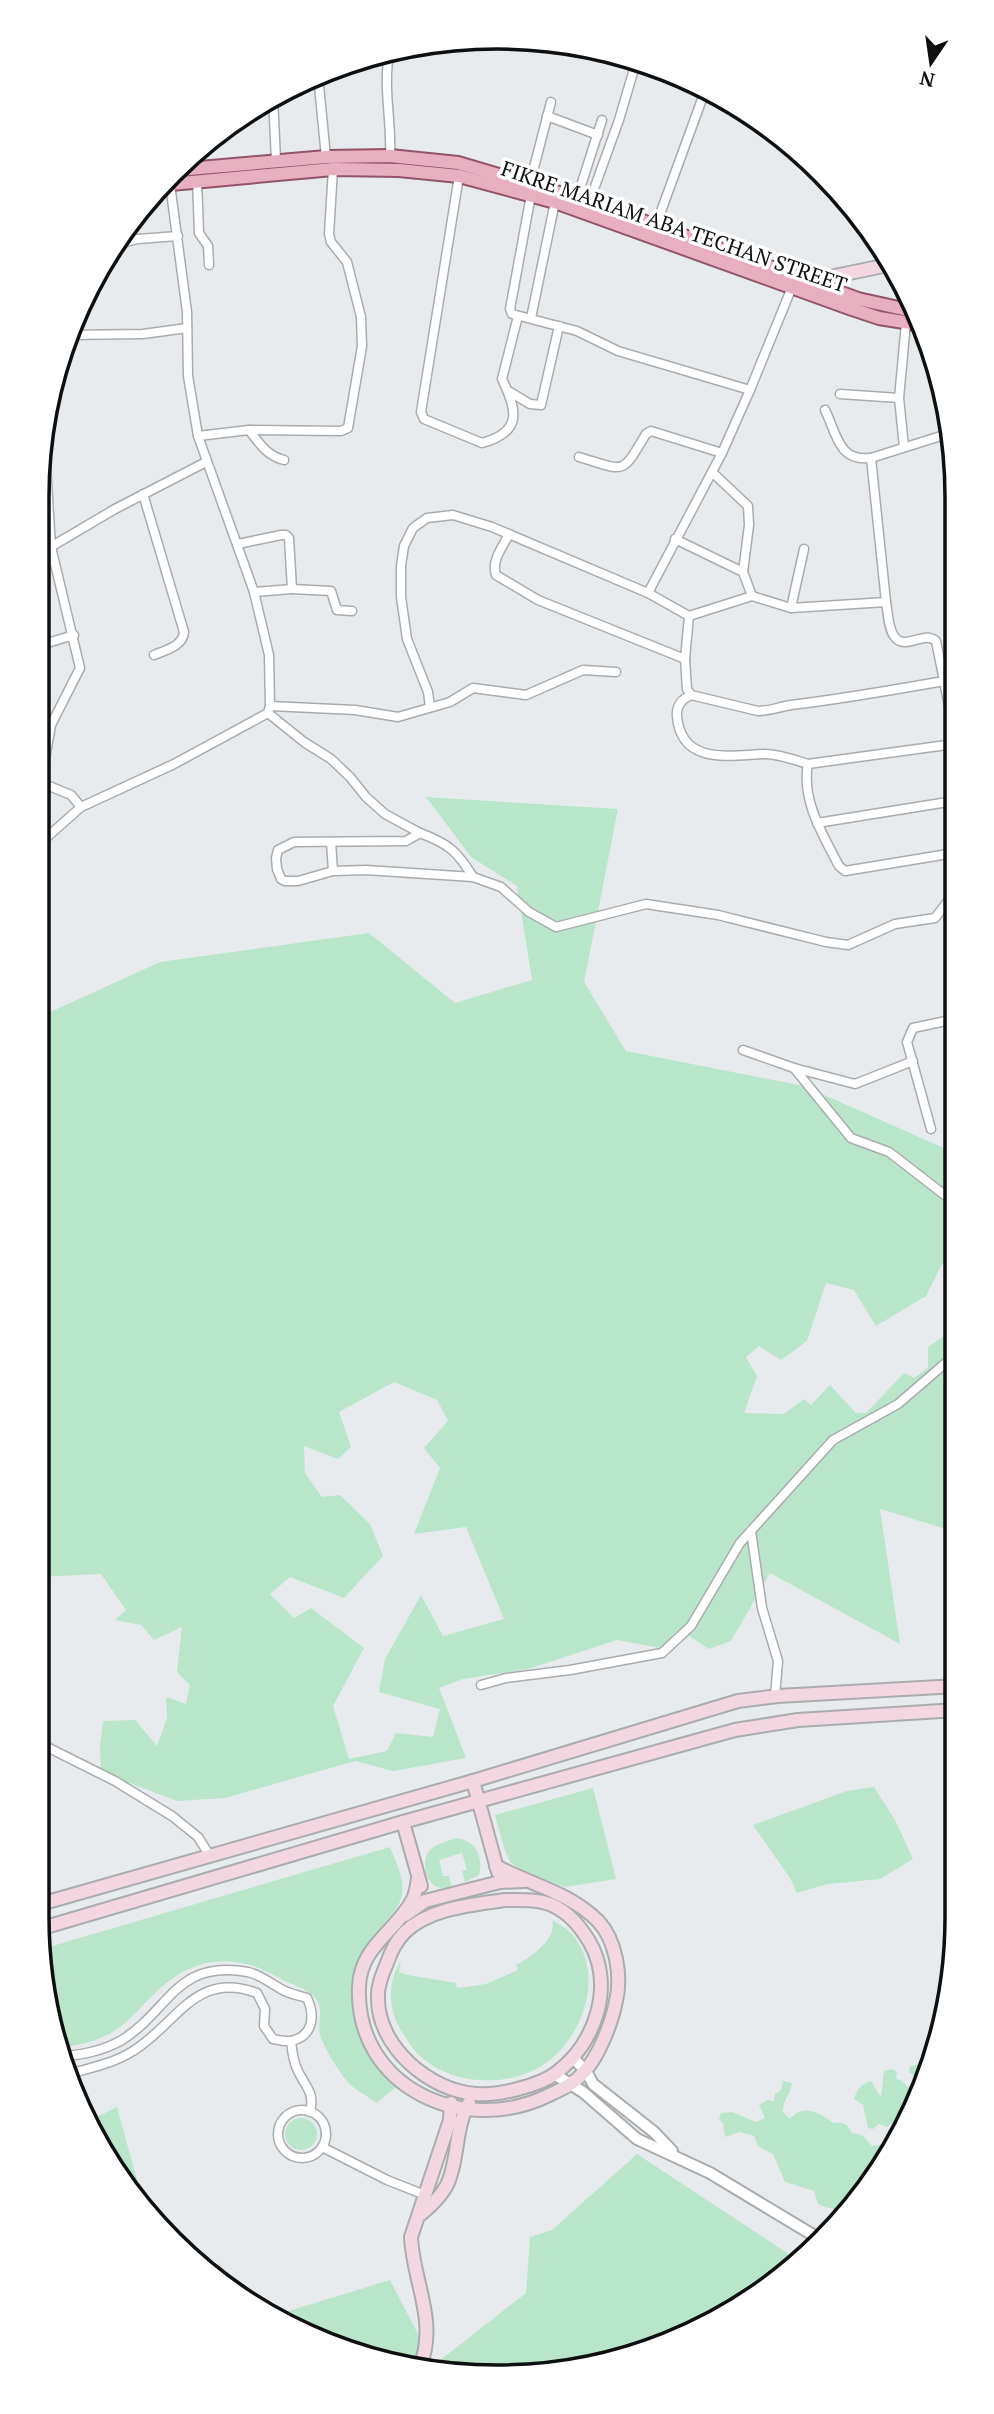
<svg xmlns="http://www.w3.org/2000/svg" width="994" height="2414" font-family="'PT Serif',serif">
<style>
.green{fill:#b9e6ca;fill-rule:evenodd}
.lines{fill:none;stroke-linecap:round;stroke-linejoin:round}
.minor-casing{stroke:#a9acaf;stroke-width:11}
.tertiary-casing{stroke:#a9acaf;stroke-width:14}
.secondary-casing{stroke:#a9acaf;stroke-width:16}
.primary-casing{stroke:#915468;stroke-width:16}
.minor{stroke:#fff;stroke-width:8}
.tertiary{stroke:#fff;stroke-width:10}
.secondary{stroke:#f3d7e0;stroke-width:12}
.primary{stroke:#e8afc1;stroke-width:12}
.labels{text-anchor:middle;stroke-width:7;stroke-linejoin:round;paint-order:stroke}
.street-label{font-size:21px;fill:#0e0f10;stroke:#fff}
.rim{fill:none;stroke:#0e0f10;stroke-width:3.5}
</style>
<rect width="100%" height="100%" fill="#e7ebee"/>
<!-- green -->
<g class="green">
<path d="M426 797 618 809 584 982 626 1051 804 1086 955 1153V1263L942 1264 926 1296 876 1326 854 1290 826 1283 807 1341 781 1360 759 1346 746 1357 757 1376 744 1413 784 1414 804 1399 811 1405 830 1385 856 1413H866L904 1373 914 1378 928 1368V1347L956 1328V1466L947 1465 956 1471V1532L880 1509 900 1644 770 1573 731 1641 709 1649 680 1630 660 1648 617 1640 528 1669 463 1679 439 1688 466 1758 393 1771 355 1761 225 1798 177 1801 101 1772 100 1745 103 1721 135 1720 157 1746 167 1718 166 1697 186 1704 190 1685 177 1672 182 1627 154 1640 141 1625 115 1620 126 1610 101 1574 37 1577V1018L160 962 369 933 455 1003 532 980 517 886 471 857ZM394 1382 437 1400 448 1421 424 1448 440 1468 414 1534 466 1527 504 1619 443 1636 421 1595 385 1659 379 1692 440 1709 433 1737 396 1733 387 1751 349 1759 333 1706 364 1648 311 1608 294 1618 270 1594 290 1577 344 1598 383 1556 370 1524 340 1495 322 1497 305 1473 304 1446 338 1459 351 1447 339 1412Z"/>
<path d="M874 1787 895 1820 913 1859 880 1879 828 1884 797 1893 790 1878 753 1825 847 1791Z"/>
<path d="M593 1788 616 1879 565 1887 519 1869 510 1862 504 1848 495 1815Z"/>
<path d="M456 1838C475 1840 484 1856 479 1875L465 1882 462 1871 467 1870 462 1853 439 1860 443 1876H449L452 1887C446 1888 440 1889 435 1886 425 1880 421 1859 430 1850 436 1844 448 1841 456 1838Z"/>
<path d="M390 1847C395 1861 405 1878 402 1894 399 1913 383 1922 373 1937 354 1965 347 2008 361 2040 368 2058 383 2074 396 2087L377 2103C368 2096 354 2090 347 2081 339 2072 323 2046 320 2035 317 2023 324 2010 316 1999 307 1987 290 1985 279 1978 235 1952 194 1956 157 1991 140 2007 127 2026 105 2036 91 2043 73 2045 59 2049L42 1949Z"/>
<path d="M552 1920C558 1924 565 1927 570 1932 606 1970 585 2035 546 2063 509 2089 449 2086 417 2053 412 2048 408 2041 404 2035 388 2013 386 1984 401 1960L399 1972 408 1975 456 1983 457 1988 486 1984 518 1970 516 1965C531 1957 558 1939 552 1920Z"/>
<path d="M930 2062 933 2065 901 2124 897 2120 887 2127 879 2124 873 2129 868 2128 863 2105 854 2099C857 2089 861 2084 871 2081L881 2097 884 2071 892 2069 897 2072 896 2079 901 2080 908 2087 915 2084 916 2076 909 2073 910 2066Z"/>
<path d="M783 2081 792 2083C791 2094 782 2101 783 2112L790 2119C803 2103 820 2113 833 2123 843 2122 847 2123 852 2133L862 2135 872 2146 885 2144 888 2149 862 2197 845 2213C836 2208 827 2209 818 2204L814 2191 785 2182 773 2154 758 2146 754 2136 740 2132 725 2137 723 2123 719 2120 721 2113 732 2112 756 2122 765 2118 759 2105 767 2100 774 2101 775 2094 781 2090Z"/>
<path d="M117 2107 146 2213 98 2147 87 2122Z"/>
<circle cx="301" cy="2134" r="16"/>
<path d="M637 2154 796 2259 752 2300 674 2342 587 2368 437 2373 349 2353 269 2317 390 2280 434 2365 526 2293 530 2237 552 2230Z"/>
</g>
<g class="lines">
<defs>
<g id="minor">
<path d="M390 50C382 85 392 121 390 156"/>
<path d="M318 75 326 157"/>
<path d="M273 97 276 160"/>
<path d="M547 116 598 135"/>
<path d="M459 176 421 412 424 419 482 443C523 432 517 410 502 379L518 316"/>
<path d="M197 180 199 233 208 246 209 265"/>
<path d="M530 183 551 102"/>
<path d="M531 195 510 309 512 314 577 331 618 351 750 390"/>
<path d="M577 198 602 120"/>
<path d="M589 203 619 120 637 59"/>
<path d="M656 225 705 91"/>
<path d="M114 245 138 239 178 236"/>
<path d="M94 277 95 280"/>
<path d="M531 318 555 202"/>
<path d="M68 335 143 334 187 328"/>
<path d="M510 392 530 404 541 405 559 326"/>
<path d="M840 394 899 398"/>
<path d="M249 430C259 443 267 456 284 460"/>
<path d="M198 436 249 430 341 431 348 428 362 346 361 317 347 262 331 242 329 234 333 169"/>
<path d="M904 447 899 398 906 323"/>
<path d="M579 457C626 471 621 476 646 434L651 431 722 453"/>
<path d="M871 458 944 435 950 438 953 457"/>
<path d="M143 494 184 632C183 646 166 650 154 655"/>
<path d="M509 534C503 547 491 560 496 575L538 600 685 659 689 616"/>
<path d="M675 539 743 572 749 525 748 506 712 472"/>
<path d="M238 544 281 535H286L289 538 292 589 254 592"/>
<path d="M804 549 791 608 886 602 871 458C838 462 837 434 825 410"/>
<path d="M37 555 115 509 206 462"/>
<path d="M292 589 331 591 337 610 352 611"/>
<path d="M648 593 722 453 750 390 792 287"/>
<path d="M752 596 791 608"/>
<path d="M886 602C888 612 888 628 894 636 905 652 923 630 936 641L944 681 954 679"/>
<path d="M37 646 74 635"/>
<path d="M685 659 687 689 691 695 758 711C770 711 779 707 791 705 842 699 893 690 944 681L954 731"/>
<path d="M691 695C682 699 676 706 677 716 681 766 731 755 765 754 779 754 795 760 808 764"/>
<path d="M270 706 355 710 398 717 450 702 473 688 526 695 583 670 616 672"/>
<path d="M430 707 428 692 407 639 401 597V566L404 546 413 528 427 518 453 515 492 527 648 593 689 616 752 596 743 572"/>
<path d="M268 713 304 742 331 759 350 777 366 797 385 814 420 833 406 841 294 842 278 850 276 858 277 869 281 879 285 881H298L333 871 366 870 473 877 501 887 529 912 556 927 646 904 718 915 826 942 848 945 895 924 935 918 954 893"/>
<path d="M37 724 51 725"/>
<path d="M954 744 808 764C801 800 823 835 839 866L845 871 954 853"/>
<path d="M37 781 71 795 81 807"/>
<path d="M41 781 51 725 80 668 51 547 45 449"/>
<path d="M817 823 954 801"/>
<path d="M420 833C449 844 457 851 473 877"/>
<path d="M331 842 333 871"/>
<path d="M37 846 81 807 174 764 268 713 270 706 269 655 254 592 198 436 188 376 187 312 170 184"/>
<path d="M743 1050 794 1068 851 1138 889 1152 955 1203"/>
<path d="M794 1068 855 1084 913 1061"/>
<path d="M931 1129 907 1042 913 1028 955 1019"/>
<path d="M751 1531 762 1608 778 1661 775 1696"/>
<path d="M481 1685 506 1678 570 1670 662 1653 691 1626 740 1543 833 1440 898 1404 956 1354"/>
<path d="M37 1742 115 1781 172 1816 198 1837 210 1856"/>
<path d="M291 2041C292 2051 293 2060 297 2069 305 2087 315 2091 310 2112"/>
<path d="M60 2056C80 2056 105 2050 122 2040 171 2009 176 1959 248 1972 261 1975 270 1983 281 1989 289 1994 298 1995 307 1998 315 2015 314 2036 291 2041 286 2042 278 2040 273 2039L264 2026 265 2009 257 1993C195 1970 177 2024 133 2051 113 2064 88 2068 66 2075"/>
<circle cx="302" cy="2134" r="24"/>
<path d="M322 2147 387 2180 425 2195"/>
</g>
<g id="tertiary">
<path d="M573 2058 586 2071 593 2084 654 2132 672 2151"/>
<path d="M554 2074 583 2092 637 2139 710 2173 818 2238"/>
</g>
<g id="secondary">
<path d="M806 282 888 265"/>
<path d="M473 1781 498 1872"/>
<path d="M403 1822 421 1886"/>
<path d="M418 1878C417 1885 416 1893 413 1899 397 1931 360 1946 359 1987 355 2088 465 2137 549 2095 562 2089 574 2084 584 2072 599 2056 612 2022 616 2001 622 1976 616 1940 598 1921 569 1892 531 1885 496 1866"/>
<path d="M505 1900C520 1900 538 1899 552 1905 569 1913 579 1925 589 1941 615 1985 596 2043 556 2073 539 2086 497 2096 476 2094 430 2091 378 2047 378 1999 377 1987 382 1975 387 1963 391 1951 396 1941 405 1932 430 1908 472 1905 505 1900Z"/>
<path d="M37 1905 473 1781 738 1701 778 1696 957 1686"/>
<path d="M405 1915 425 1901 500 1882 524 1881"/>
<path d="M39 1929 403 1822 735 1730 798 1720 957 1710"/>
<path d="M421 2214C432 2205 444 2194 449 2180 459 2154 455 2127 469 2103"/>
<path d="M419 2369C439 2322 413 2283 411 2237L450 2120 451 2103"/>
</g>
<g id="primary">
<path d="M177 170 326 157 390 156 458 163 590 202 858 299 917 312"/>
<path d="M160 185 333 169 399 170 459 176 555 202 852 309 879 318 923 325"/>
</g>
</defs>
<!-- minor casing -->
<use href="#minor" class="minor-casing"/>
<!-- tertiary casing -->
<use href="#tertiary" class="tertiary-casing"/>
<!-- secondary casing -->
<use href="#secondary" class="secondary-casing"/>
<!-- primary casing -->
<use href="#primary" class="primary-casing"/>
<!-- minor -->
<use href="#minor" class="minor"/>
<!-- tertiary -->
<use href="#tertiary" class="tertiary"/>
<!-- secondary -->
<use href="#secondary" class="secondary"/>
<!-- primary -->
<use href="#primary" class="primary"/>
</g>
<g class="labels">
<!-- street labels -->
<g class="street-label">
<text transform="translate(674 227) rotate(19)" y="7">FIKRE MARIAM ABA TECHAN STREET</text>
</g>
</g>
<!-- crop -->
<path d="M0 0H994V2414H0ZM497 49H497A448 448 0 0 1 945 497V1917A448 448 0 0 1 497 2365H497A448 448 0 0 1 49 1917V497A448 448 0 0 1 497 49Z" fill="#fff" fill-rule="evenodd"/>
<path class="rim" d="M497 49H497A448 448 0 0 1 945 497V1917A448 448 0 0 1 497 2365H497A448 448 0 0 1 49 1917V497A448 448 0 0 1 497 49Z"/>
<!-- north arrow -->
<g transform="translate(931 63) rotate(193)" stroke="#ffffff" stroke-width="5" paint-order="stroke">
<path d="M0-5L12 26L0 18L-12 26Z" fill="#0e0f10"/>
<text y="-10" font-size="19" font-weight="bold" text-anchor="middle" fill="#0e0f10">N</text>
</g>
</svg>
